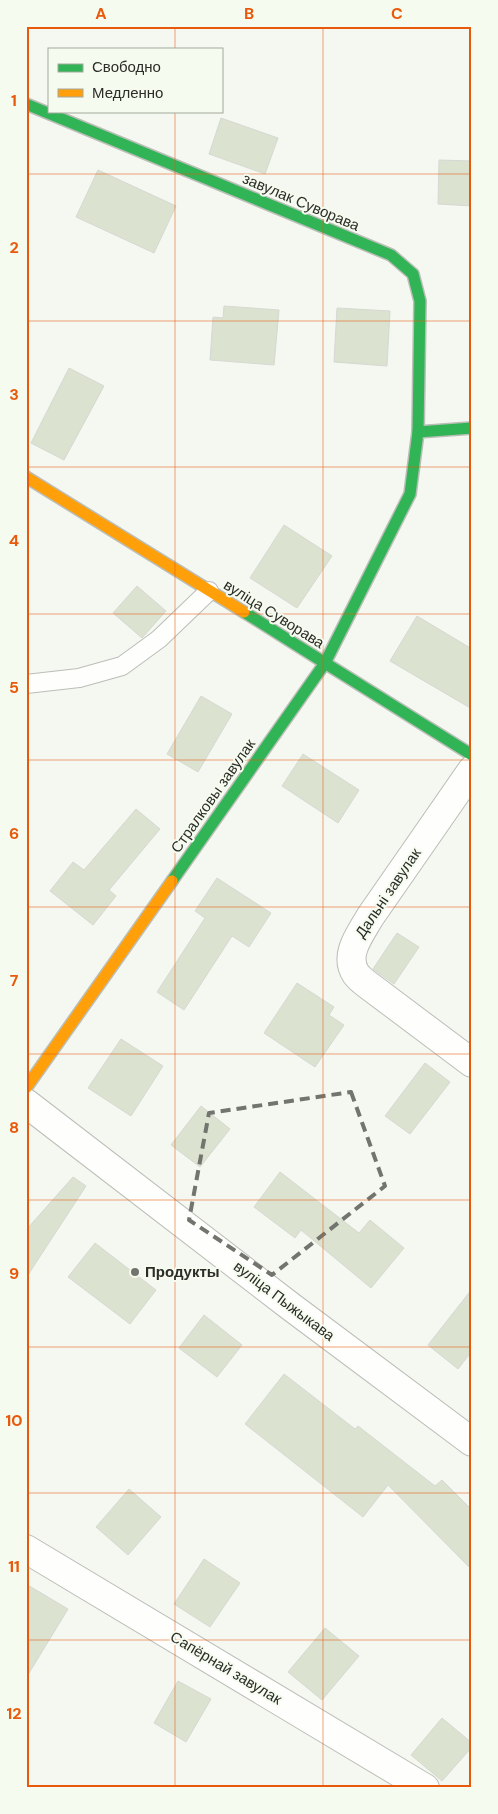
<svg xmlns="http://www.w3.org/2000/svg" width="498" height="1814" font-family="'DM Sans',sans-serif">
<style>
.building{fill:#dbe2d0;stroke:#d6d9d3}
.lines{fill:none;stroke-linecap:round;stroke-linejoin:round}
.lane-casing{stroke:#bbbeb8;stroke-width:20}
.street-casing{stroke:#bbbeb8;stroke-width:30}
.fast-casing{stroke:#bbbeb8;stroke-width:14}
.slow-casing{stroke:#bbbeb8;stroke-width:14}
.lane{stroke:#fefefd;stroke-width:18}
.street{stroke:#fefefd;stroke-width:28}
.fast{stroke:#30b455;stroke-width:11}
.slow{stroke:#ff9f0a;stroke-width:11}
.marked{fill:none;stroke:#72746e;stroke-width:4;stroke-dasharray:10 6;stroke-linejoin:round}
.grid{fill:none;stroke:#e8590c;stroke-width:1;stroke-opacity:0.55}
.poi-dot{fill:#72746e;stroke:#f5fbee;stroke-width:2}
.labels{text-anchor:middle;stroke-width:4;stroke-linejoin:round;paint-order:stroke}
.street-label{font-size:15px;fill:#2b2d28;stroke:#f5fbee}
.poi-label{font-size:15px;font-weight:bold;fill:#2b2d28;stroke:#f5fbee;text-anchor:start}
.neatline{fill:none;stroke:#e8590c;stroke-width:2}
.grid-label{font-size:16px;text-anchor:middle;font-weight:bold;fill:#e8590c}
</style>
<rect width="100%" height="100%" fill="#f5f8f1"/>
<!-- building -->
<g class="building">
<path d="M221 118 278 138 265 174 209 154Z"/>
<path d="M439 160 472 161V206L438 204Z"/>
<path d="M98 170 176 206 154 253 76 217Z"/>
<path d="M224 306 279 310 274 365 210 360 213 317 223 318Z"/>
<path d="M337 308 390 311 387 366 334 362Z"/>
<path d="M69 368 104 386 64 460 31 443Z"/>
<path d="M284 525 332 556 297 608 250 578Z"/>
<path d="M137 586 166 611 142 638 113 613Z"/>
<path d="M417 616 472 649V709L390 661Z"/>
<path d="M201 696 232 714 198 772 167 754Z"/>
<path d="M303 754 359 790 338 823 282 786Z"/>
<path d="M136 809 160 829 109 890 116 896 93 925 50 891 73 862 84 870Z"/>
<path d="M217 878 271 913 249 947 232 936 184 1010 157 992 205 918 195 911Z"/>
<path d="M397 933 419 947 394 984 373 969Z"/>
<path d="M297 983 334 1007 329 1015 344 1025 315 1067 264 1033Z"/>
<path d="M121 1039 163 1066 131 1116 88 1088Z"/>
<path d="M425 1063 450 1082 410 1134 385 1116Z"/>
<path d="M201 1106 230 1129 200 1167 171 1145Z"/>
<path d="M280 1172 359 1233 370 1220 404 1248 371 1288 301 1230 295 1238 254 1207Z"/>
<path d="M73 1177 86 1186 26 1278V1230Z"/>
<path d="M95 1243 156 1290 130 1324 68 1277Z"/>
<path d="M472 1289V1351L458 1369 428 1345Z"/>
<path d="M204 1315 242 1345 217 1377 179 1348Z"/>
<path d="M284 1374 355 1429 358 1426 435 1486 442 1480 472 1510V1570L388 1485 363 1517 245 1424Z"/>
<path d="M129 1489 161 1517 128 1555 96 1527Z"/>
<path d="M204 1559 240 1583 210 1627 174 1604Z"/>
<path d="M26 1584 68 1609 26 1678Z"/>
<path d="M325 1628 359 1656 322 1700 288 1672Z"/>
<path d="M178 1681 211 1699 186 1742 154 1723Z"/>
<path d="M442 1718 472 1743V1747L442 1781 411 1755Z"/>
</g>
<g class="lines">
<defs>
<path id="lane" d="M26 684 79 678 122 666 159 639 209 591"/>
<g id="street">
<path d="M472 770 370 917C361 933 343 955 356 974 359 978 364 982 368 985L472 1063"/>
<path d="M26 1103 290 1306 472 1442"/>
<path d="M26 1549 425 1788"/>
</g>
<g id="fast">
<path d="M26 104 391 255 413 274 420 301 418 432"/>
<path d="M244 612 325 663 410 494 418 432 472 428"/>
<path d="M172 881 325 663 472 755"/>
</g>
<g id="slow">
<path d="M26 477 244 612"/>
<path d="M26 1088 172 881"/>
</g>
</defs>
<!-- lane casing -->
<use href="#lane" class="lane-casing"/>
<!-- street casing -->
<use href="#street" class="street-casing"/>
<!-- fast casing -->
<use href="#fast" class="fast-casing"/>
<!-- slow casing -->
<use href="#slow" class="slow-casing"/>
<!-- lane -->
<use href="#lane" class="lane"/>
<!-- street -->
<use href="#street" class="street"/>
<!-- fast -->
<use href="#fast" class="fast"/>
<!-- slow -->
<use href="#slow" class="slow"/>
</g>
<!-- marked area -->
<path class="marked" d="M351 1092 385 1186 272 1275 189 1220 209 1113Z"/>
<!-- grid -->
<path class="grid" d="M175 26V49M323 26V1788M175 111V1788M26 174H472M26 321H472M26 467H472M26 614H472M26 760H472M26 907H472M26 1054H472M26 1200H472M26 1347H472M26 1493H472M26 1640H472"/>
<!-- markers -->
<circle class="poi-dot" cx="135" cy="1272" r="5"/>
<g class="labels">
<!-- street labels -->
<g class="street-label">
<text transform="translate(301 202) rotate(23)" y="5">завулак Суворава</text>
<text transform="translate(274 614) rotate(32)" y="5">вуліца Суворава</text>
<text transform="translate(213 796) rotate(-55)" y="5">Стралковы завулак</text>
<text transform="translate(388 893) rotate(-56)" y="5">Дальні завулак</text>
<text transform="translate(284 1301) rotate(37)" y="5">вуліца Пыжыкава</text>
<text transform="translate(226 1668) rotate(31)" y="5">Сапёрнай завулак</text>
</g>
<!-- poi labels -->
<g class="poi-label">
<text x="145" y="1277">Продукты</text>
</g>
</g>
<!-- border -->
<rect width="498" height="1814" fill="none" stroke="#f5fbee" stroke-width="55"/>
<!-- legend -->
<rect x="48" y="48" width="175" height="65" fill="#f5fbee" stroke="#a4a99f"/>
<rect x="58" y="64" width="25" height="8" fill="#30b455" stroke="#a4a99f"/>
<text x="92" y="72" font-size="15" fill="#2b2d28">Свободно</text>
<rect x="58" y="89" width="25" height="8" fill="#ff9f0a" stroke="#a4a99f"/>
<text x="92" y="98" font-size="15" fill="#2b2d28">Медленно</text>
<rect x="28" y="28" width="442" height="1758" class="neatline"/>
<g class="grid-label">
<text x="101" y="19">A</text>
<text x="249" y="19">B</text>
<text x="397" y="19">C</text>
<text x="14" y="106">1</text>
<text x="14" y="253">2</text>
<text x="14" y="400">3</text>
<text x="14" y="546">4</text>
<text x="14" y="693">5</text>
<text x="14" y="839">6</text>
<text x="14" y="986">7</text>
<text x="14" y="1133">8</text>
<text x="14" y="1279">9</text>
<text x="14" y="1426">10</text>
<text x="14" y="1572">11</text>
<text x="14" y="1719">12</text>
</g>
</svg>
